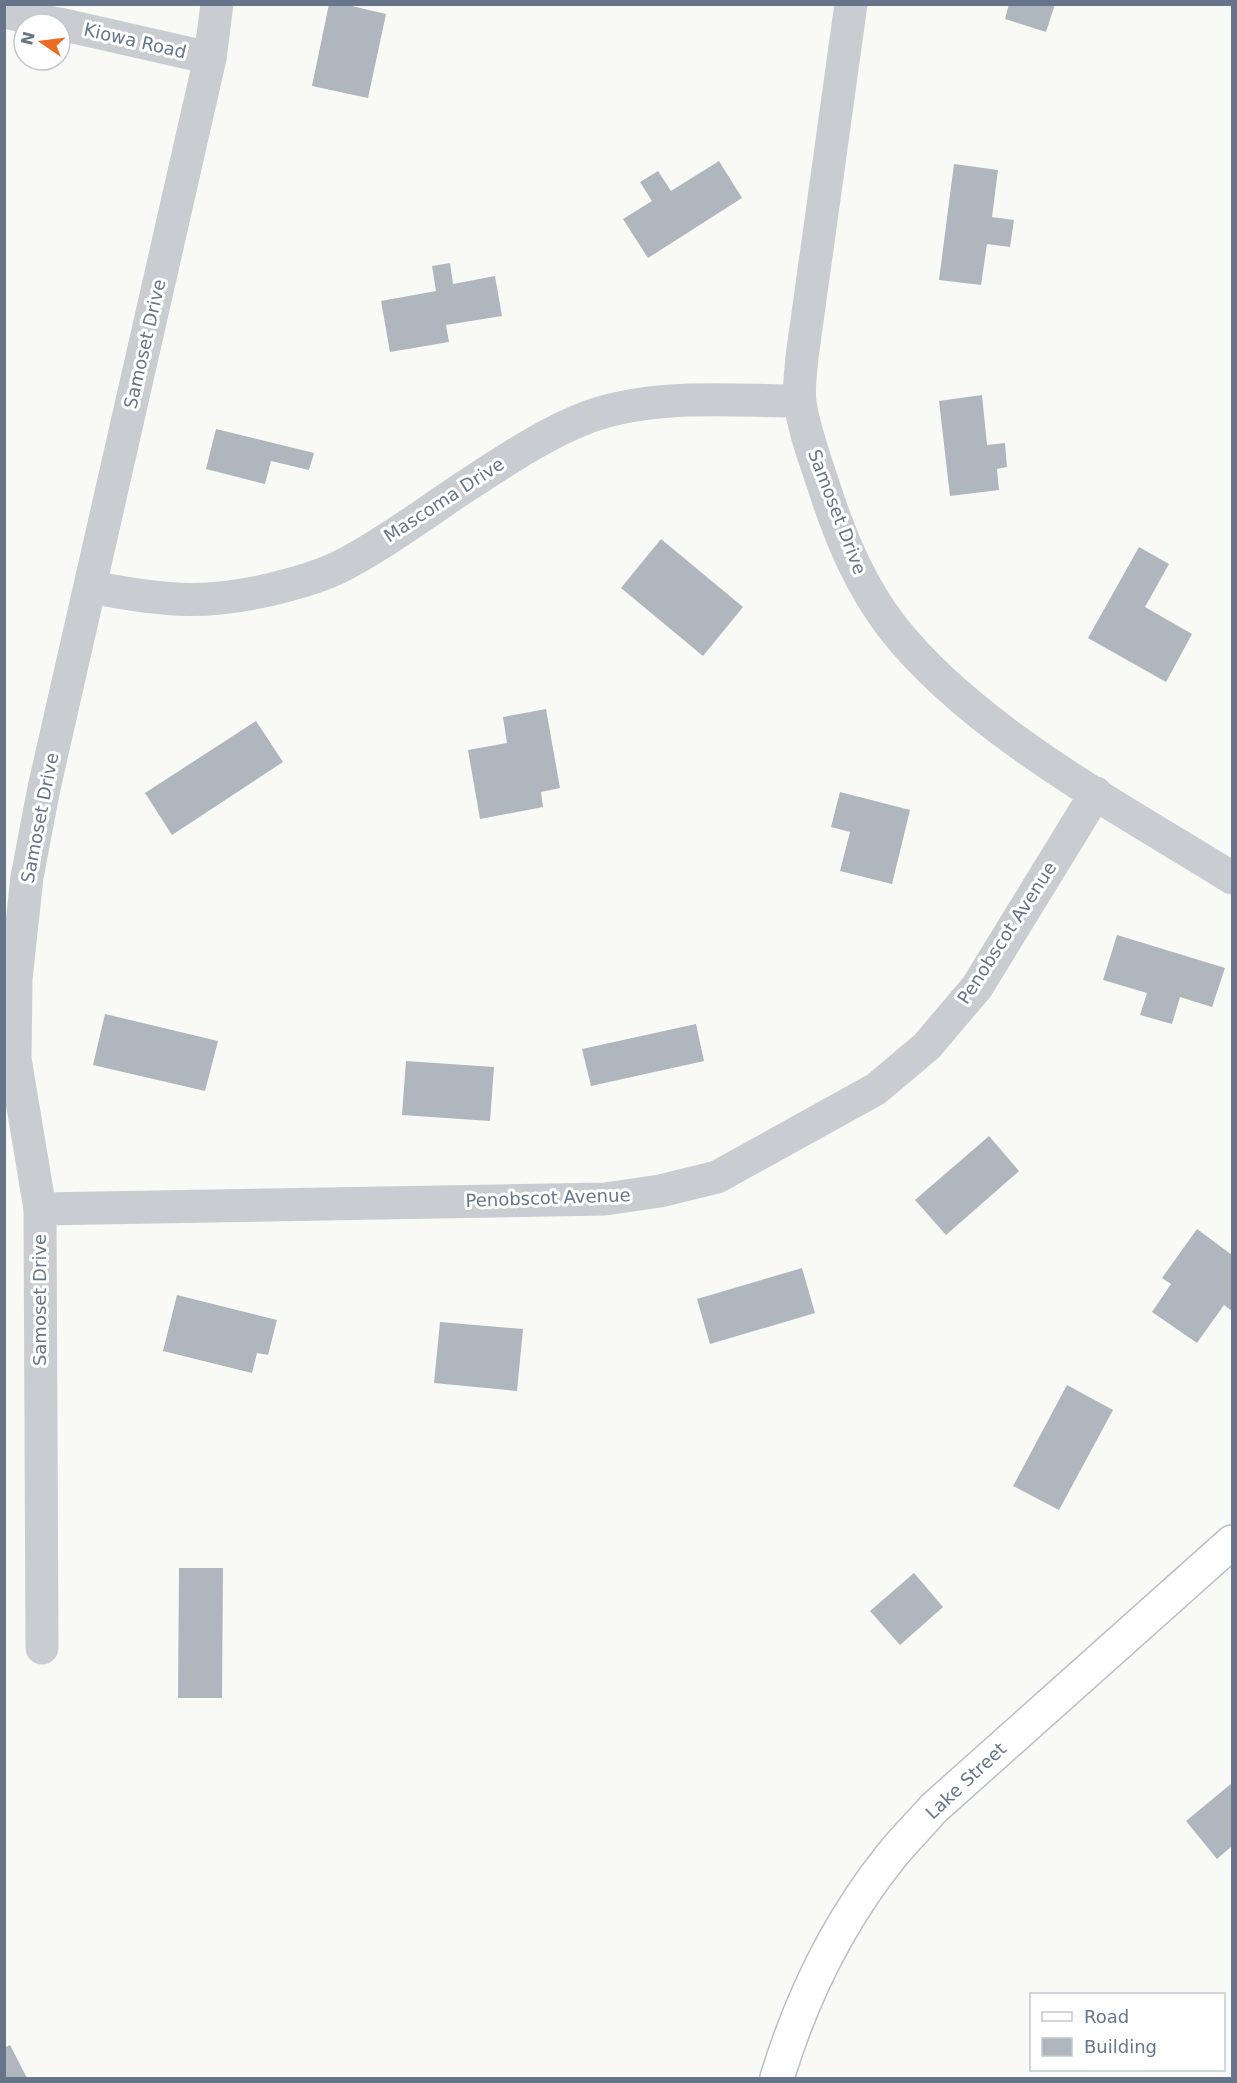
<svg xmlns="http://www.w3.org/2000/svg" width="1237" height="2083" font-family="'DejaVu Sans',sans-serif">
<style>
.building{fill:#afb6bd}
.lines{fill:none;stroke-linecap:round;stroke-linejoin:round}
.secondary-casing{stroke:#bbbfc5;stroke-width:36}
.street{stroke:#c9ccd0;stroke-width:33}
.secondary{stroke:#fff;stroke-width:33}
.labels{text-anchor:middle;stroke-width:6;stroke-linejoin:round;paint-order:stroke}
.street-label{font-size:18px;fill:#667589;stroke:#fff}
</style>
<rect width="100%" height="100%" fill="#f9f9f6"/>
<!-- building -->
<g class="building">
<path d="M329 4H343L386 14 368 98 312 86Z"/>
<path d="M1009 4H1055L1046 32 1005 19Z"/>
<path d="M719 161 742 198 648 258 623 219 652 201 640 182 658 171 671 191Z"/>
<path d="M954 164 998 170 992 217 1014 220 1010 247 987 244 981 285 939 280Z"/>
<path d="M450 263 453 284 495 276 502 316 446 325 449 342 390 352 381 301 436 291 432 266Z"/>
<path d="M982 395 987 445 1005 443 1007 467 997 469 999 490 950 496 939 401Z"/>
<path d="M216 429 314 453 309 470 271 461 265 484 206 469Z"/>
<path d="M661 539 743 607 703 656 621 588Z"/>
<path d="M1139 547 1169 564 1145 607 1192 634 1166 682 1088 638Z"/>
<path d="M546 709 560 788 541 792 543 807 480 819 468 750 507 743 503 717Z"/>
<path d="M256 721 283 762 172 835 145 793Z"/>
<path d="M840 792 910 810 892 884 840 871 850 832 831 827Z"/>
<path d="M1117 935 1225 968 1212 1007 1180 997 1172 1024 1140 1015 1147 993 1103 980Z"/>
<path d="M105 1014 218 1041 205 1091 93 1065Z"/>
<path d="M696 1024 704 1061 591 1086 582 1049Z"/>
<path d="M406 1061 494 1067 490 1121 402 1115Z"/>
<path d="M989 1136 1019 1171 946 1235 915 1200Z"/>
<path d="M1197 1229 1232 1255V1311L1224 1305 1197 1343 1152 1312 1171 1284 1162 1278Z"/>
<path d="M802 1268 815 1313 710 1344 697 1299Z"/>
<path d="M177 1295 277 1320 268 1355 257 1353 252 1373 163 1351Z"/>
<path d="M440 1322 523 1329 517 1391 434 1383Z"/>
<path d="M1067 1385 1113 1410 1059 1510 1013 1486Z"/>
<path d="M179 1568H223L222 1698H178Z"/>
<path d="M914 1573 943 1607 900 1645 870 1611Z"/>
<path d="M1232 1783V1846L1217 1859 1186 1821Z"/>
<path d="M10 2045 27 2078H4V2048Z"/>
</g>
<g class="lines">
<defs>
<path id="secondary" d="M777 2078C801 1999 839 1921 891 1856 905 1839 920 1824 934 1808L1232 1542"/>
</defs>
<!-- secondary casing -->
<use href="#secondary" class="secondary-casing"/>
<!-- street -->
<g class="street">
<path d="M851 4 802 357C801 371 798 388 800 402 804 431 816 462 825 490 841 539 861 587 893 628 974 731 1122 809 1232 878"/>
<path d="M4 12 58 24"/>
<path d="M60 24 210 58"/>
<path d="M91 587C167 602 212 606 288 585 307 580 329 573 347 563 389 541 429 510 469 484 506 460 546 433 588 417 654 393 730 401 799 401"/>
<path d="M40 1209 605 1199 660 1191 717 1177 876 1089 927 1046 977 987 1096 793"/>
<path d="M42 1648 40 1209 15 1059 16 979 27 877 44 788 210 58 217 4"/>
</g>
<!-- secondary -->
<use href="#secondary" class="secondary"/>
</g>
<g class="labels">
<!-- street labels -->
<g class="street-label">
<text transform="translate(135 41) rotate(13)" y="6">Kiowa Road</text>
<text transform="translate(145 344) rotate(-77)" y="6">Samoset Drive</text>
<text transform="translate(444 500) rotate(-33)" y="6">Mascoma Drive</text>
<text transform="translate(837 512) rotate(69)" y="6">Samoset Drive</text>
<text transform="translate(40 818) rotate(-79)" y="6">Samoset Drive</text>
<text transform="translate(1007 933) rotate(-57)" y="6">Penobscot Avenue</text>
<text transform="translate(548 1198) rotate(-2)" y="6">Penobscot Avenue</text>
<text transform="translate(40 1300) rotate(-90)" y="6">Samoset Drive</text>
<text transform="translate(966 1781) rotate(-43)" y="6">Lake Street</text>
</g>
</g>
<!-- border -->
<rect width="1237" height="2083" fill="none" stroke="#667589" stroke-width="12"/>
<!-- legend -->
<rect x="1030" y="1993" width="195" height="78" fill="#ffffff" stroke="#c2c8d0" stroke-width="1.5"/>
<rect x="1042" y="2012" width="30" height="9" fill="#ffffff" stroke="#c2c8d0" stroke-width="1.5"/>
<text x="1084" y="2023" font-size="18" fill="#667589">Road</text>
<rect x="1042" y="2038" width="30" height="18" fill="#afb6bd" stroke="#c2c8d0" stroke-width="1.5"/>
<text x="1084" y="2053" font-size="18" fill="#667589">Building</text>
<!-- north arrow -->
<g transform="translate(42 42) rotate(284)"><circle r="28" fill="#ffffff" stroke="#c2c8d0" stroke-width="1.5"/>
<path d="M0-4.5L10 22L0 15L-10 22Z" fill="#ed6c22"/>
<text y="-9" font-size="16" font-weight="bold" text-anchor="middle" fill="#667589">N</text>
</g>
</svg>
